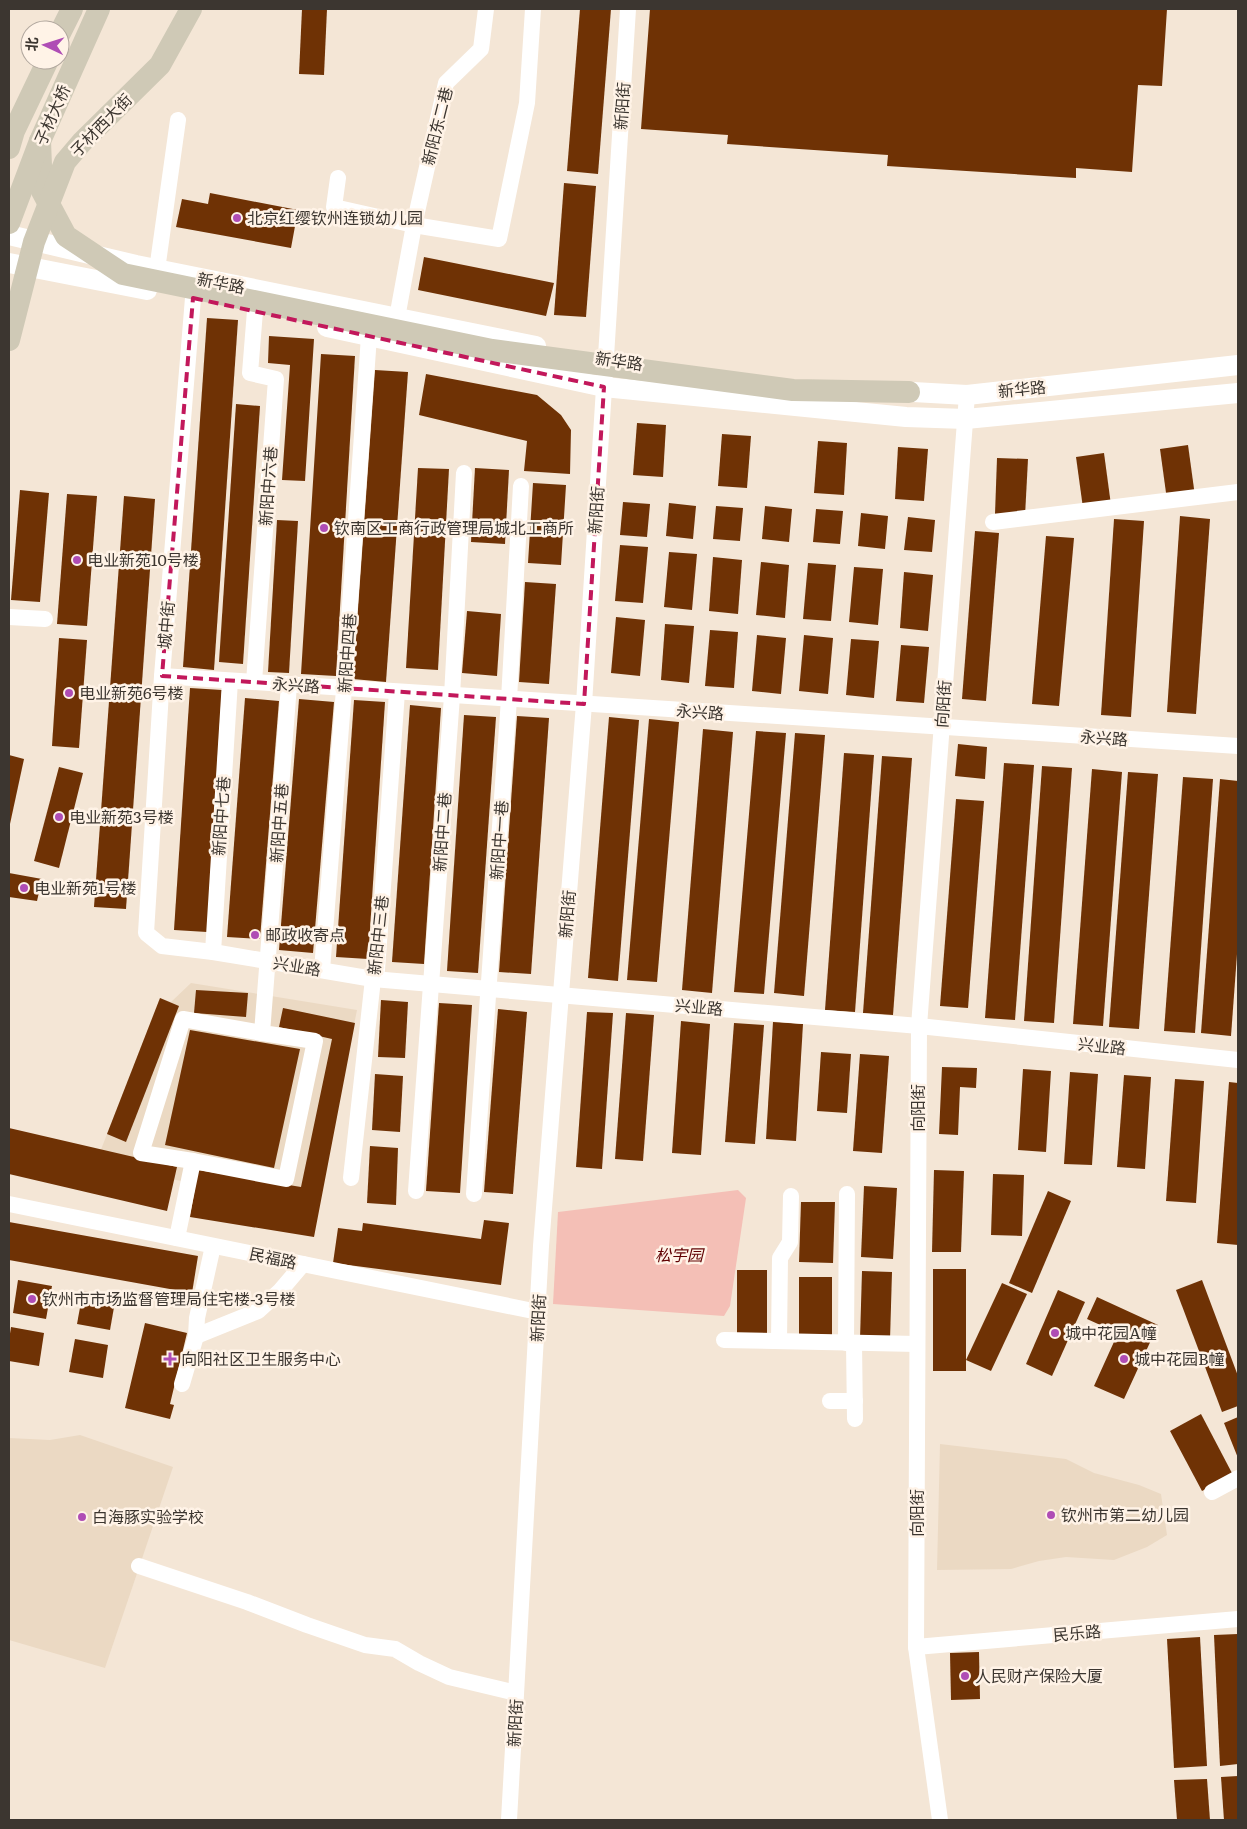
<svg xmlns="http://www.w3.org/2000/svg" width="1247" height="1829" font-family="Literata,'Noto Sans SC',serif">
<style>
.built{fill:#ebd9c3}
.green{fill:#f4bfb6}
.building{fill:#6f3205}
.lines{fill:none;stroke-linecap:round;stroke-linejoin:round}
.minor{stroke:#fff;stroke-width:16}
.tertiary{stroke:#fff;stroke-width:20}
.secondary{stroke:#cfc9b6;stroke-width:22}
.marked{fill:none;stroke:#c2185b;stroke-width:4;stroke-dasharray:10 6;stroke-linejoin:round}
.poi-dot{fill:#af4db5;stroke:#fff3e7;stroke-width:2}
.labels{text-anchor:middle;stroke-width:5;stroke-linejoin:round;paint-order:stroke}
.street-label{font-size:16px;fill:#3c3630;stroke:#fff3e7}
.poi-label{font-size:16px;fill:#3c3630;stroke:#fff3e7;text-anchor:start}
.park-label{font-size:16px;font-style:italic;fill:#600102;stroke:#fff3e7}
</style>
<rect width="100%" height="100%" fill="#f4e6d6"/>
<!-- built -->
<g class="built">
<path d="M191 983 357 1010 317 1206 95 1165 160 998 171 1002Z"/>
<path d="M80 1435 173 1467 105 1668 9 1640V1438L50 1440Z"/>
<path d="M940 1444 1066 1459 1094 1473 1139 1485 1161 1494 1167 1535 1147 1547 1114 1560 1066 1557 1039 1561 1011 1569 937 1570Z"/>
</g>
<!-- green -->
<path class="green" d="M738 1190 746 1198 730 1306 724 1316 553 1304 558 1212Z"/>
<!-- building -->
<g class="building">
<path d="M302 9H327L324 75 299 74Z"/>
<path d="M580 9H611L598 174 567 171Z"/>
<path d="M650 9H1167L1162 86 1138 85 1132 172 1076 168V178L887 166 888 155 727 144 728 135 641 129Z"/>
<path d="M564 183 596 186 586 317 554 315Z"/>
<path d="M210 193 298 210 291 248 176 227 182 199 208 204Z"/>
<path d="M424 257 554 283 546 316 418 290Z"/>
<path d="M207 318 238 320 214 670 183 667Z"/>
<path d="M269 336 314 339 305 481 282 480 290 365 268 363Z"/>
<path d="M321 354 355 356 336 676 301 674Z"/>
<path d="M375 370 408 372 386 682 353 679Z"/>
<path d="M426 374 537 395 561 415 571 430 570 474 524 471 527 441 419 415Z"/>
<path d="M236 404 260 406 243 664 219 662Z"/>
<path d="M637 423 666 425 663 477 633 475Z"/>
<path d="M722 434 751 436 747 488 718 486Z"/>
<path d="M818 441 847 443 844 495 814 493Z"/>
<path d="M1188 445 1195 496 1167 500 1160 449Z"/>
<path d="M898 447 928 449 924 501 895 499Z"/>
<path d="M1104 453 1111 505 1083 508 1076 457Z"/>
<path d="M997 458 1028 459 1025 516 995 514Z"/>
<path d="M418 468 449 469 438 670 406 668Z"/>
<path d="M475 468 509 470 505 544 471 542Z"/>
<path d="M533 483 566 485 561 565 528 563Z"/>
<path d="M20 490 49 493 40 602 11 600Z"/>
<path d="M67 494 97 496 87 626 57 624Z"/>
<path d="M124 496 155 499 126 909 94 907Z"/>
<path d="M623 502 650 504 647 537 620 535Z"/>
<path d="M669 503 696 506 693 539 666 536Z"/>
<path d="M716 506 743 508 740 541 713 539Z"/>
<path d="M765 506 792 509 789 542 762 539Z"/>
<path d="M816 509 843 511 840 544 813 542Z"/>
<path d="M861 513 888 516 885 549 858 546Z"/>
<path d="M1180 516 1210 519 1196 714 1167 712Z"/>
<path d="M908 517 935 520 932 552 904 550Z"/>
<path d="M1114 519 1144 521 1131 717 1101 715Z"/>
<path d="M277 520 298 521 289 673 268 672Z"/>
<path d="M975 531 999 533 986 701 962 699Z"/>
<path d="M1046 536 1074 538 1059 706 1032 704Z"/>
<path d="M620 545 648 547 643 603 615 601Z"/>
<path d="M669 552 697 554 692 610 664 607Z"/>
<path d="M713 557 742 560 738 614 709 611Z"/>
<path d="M761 562 789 565 785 618 756 615Z"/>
<path d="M808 563 836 565 831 621 803 619Z"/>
<path d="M854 567 883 569 878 625 849 622Z"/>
<path d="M904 572 933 575 928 631 900 628Z"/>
<path d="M525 582 556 584 549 684 519 682Z"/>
<path d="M467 611 501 614 497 676 462 673Z"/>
<path d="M616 617 645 620 640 676 611 673Z"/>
<path d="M665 624 694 626 689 683 661 680Z"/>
<path d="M710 630 738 632 734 688 705 686Z"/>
<path d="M757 635 786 638 781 694 752 691Z"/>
<path d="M804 635 833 638 828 694 799 691Z"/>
<path d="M59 638 87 640 79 748 52 746Z"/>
<path d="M851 639 879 641 874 698 846 695Z"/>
<path d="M901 645 929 647 924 703 896 701Z"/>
<path d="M190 688 222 690 207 932 174 930Z"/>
<path d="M245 698 279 701 260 939 227 937Z"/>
<path d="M299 699 334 702 313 953 279 950Z"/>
<path d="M354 700 385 702 368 959 336 957Z"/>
<path d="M410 705 441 708 424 964 392 962Z"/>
<path d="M464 715 496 717 478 973 447 971Z"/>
<path d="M517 716 549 718 531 974 499 972Z"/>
<path d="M609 717 639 720 618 981 588 978Z"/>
<path d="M649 719 679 722 657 982 627 980Z"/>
<path d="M703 729 733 732 712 993 682 990Z"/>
<path d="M756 731 786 733 764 994 734 992Z"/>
<path d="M795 733 825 735 804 996 774 993Z"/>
<path d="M958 744 987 747 985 779 955 776Z"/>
<path d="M844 753 874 755 855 1012 825 1010Z"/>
<path d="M9 755 24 759 10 824H9Z"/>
<path d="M882 756 912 758 893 1015 863 1013Z"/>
<path d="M1004 763 1034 765 1015 1020 985 1018Z"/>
<path d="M1042 766 1072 768 1054 1023 1024 1021Z"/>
<path d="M59 767 83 773 59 868 34 861Z"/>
<path d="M1092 769 1122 772 1103 1026 1073 1024Z"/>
<path d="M1128 772 1158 774 1139 1029 1109 1027Z"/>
<path d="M1183 777 1213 779 1195 1033 1164 1031Z"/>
<path d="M1220 779 1238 781V941L1231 1036 1201 1033Z"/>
<path d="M956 799 984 801 968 1008 940 1006Z"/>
<path d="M9 873 42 879 37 901 9 897Z"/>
<path d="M196 990 248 993 246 1017 194 1013Z"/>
<path d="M160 998 179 1006 126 1142 107 1134Z"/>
<path d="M381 1000 408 1002 405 1058 378 1057Z"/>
<path d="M439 1003 472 1005 460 1193 426 1191Z"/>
<path d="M283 1008 355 1023 314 1237 190 1217 198 1170 301 1187 332 1039 279 1027Z"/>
<path d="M498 1009 527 1012 513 1194 484 1192Z"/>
<path d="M587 1012 613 1013 602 1169 576 1167Z"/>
<path d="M626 1013 654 1015 643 1161 615 1159Z"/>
<path d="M681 1021 710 1024 701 1155 672 1153Z"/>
<path d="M773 1022 803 1024 796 1141 766 1139Z"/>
<path d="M734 1023 764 1025 755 1144 725 1142Z"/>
<path d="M190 1030 300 1049 274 1168 165 1145Z"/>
<path d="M821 1052 851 1054 847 1113 817 1111Z"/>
<path d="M860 1054 889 1056 882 1153 853 1151Z"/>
<path d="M942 1067 977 1068 976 1088 960 1087 958 1135 939 1134Z"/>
<path d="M1023 1069 1051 1071 1046 1152 1018 1150Z"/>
<path d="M1070 1072 1098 1074 1092 1165 1064 1164Z"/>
<path d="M375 1074 403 1076 400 1132 372 1130Z"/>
<path d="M1124 1075 1151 1077 1145 1169 1117 1167Z"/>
<path d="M1175 1079 1204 1081 1196 1203 1166 1201Z"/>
<path d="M1229 1082 1238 1083V1245L1217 1243Z"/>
<path d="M9 1128 177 1167 167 1211 9 1174Z"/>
<path d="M370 1146 398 1148 396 1205 367 1203Z"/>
<path d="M934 1170 964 1171 961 1252H932Z"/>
<path d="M993 1174 1024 1175 1022 1236 991 1235Z"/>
<path d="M864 1186 897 1188 893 1259 861 1257Z"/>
<path d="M1048 1191 1071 1201 1032 1293 1009 1283Z"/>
<path d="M801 1202H835L833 1263 799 1262Z"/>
<path d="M484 1220 509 1223 501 1285 333 1263 338 1228 362 1231 363 1223 481 1239Z"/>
<path d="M9 1222 198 1256 192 1293 9 1260Z"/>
<rect x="933" y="1269" width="33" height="102"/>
<rect x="737" y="1270" width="30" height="64"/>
<path d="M862 1271 892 1272 890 1340 860 1339Z"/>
<rect x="799" y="1277" width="33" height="58"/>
<path d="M18 1280 52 1286 46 1319 13 1313Z"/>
<path d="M1202 1280 1238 1376V1406L1222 1412 1176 1290Z"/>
<path d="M1002 1283 1027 1294 991 1371 966 1360Z"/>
<path d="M1058 1290 1085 1302 1052 1376 1026 1364Z"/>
<path d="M83 1291 116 1296 110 1330 77 1324Z"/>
<path d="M1097 1297 1158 1325 1124 1399 1094 1386 1118 1333 1087 1319Z"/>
<path d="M145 1323 187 1333 170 1404 174 1405 170 1419 125 1408Z"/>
<path d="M11 1327 44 1333 39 1366 9 1361V1340Z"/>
<path d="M75 1339 108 1345 103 1378 69 1372Z"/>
<path d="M1201 1414 1233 1475 1202 1491 1170 1431Z"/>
<path d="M1238 1417V1458L1224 1423Z"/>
<path d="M1238 1634V1764L1220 1766 1214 1635Z"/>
<path d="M1200 1637 1207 1766 1174 1768 1167 1639Z"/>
<path d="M979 1652 980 1699 951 1700 950 1653Z"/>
<path d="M1238 1776V1820H1224L1221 1777Z"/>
<path d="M1207 1779 1210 1820H1177L1174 1780Z"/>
</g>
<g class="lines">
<!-- minor -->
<g class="minor">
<path d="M338 178 334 207 414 225 499 239 527 103 533 9"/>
<path d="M157 270 178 120"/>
<path d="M193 298 162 676 146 933 162 946 213 952 373 979 919 1026 1238 1060"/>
<path d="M397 318 414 225 446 83 481 49 486 9"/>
<path d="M993 522 1238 492"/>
<path d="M9 617 45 619"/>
<path d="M162 676 1238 746"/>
<path d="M254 682 276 379 250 373 255 311"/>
<path d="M213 952 230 681"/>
<path d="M322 970 344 689 369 336"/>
<path d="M193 1161 141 1153 183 1019 262 1033"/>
<path d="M351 1178 373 979 377 970 397 692"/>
<path d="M416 1191 452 696 464 473"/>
<path d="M474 1194 509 699 521 486"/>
<path d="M9 1204 538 1312"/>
<path d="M177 1238 193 1161 286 1179 315 1041 262 1033 289 685"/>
<path d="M196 1336 258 1311 280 1291 303 1264"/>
<path d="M724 1340 917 1344"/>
<path d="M779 1341 780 1258 790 1242 791 1196"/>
<path d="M846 1343 847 1194"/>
<path d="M854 1343 855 1419"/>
<path d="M182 1384 196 1336 197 1318 213 1246"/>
<path d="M830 1401H855"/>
<path d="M1212 1492 1238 1478"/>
<path d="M139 1566 247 1602 307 1625 365 1645 395 1649 419 1663 449 1677 516 1693"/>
<path d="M916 1647 1238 1619"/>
<path d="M509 1820 541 1246 584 704 628 9"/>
<path d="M940 1820 916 1647 919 1026 967 395"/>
</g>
<!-- tertiary -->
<g class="tertiary">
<path d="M9 235 136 265 536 346"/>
<path d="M9 263 147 290"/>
<path d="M327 327 604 387 906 417 966 419 1238 393"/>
<path d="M895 391 967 395 1238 365"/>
</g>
<!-- secondary -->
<g class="secondary">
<path d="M60 33 72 9"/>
<path d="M40 141 42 191 66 236 123 274 492 350 793 390 909 392"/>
<path d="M9 148 14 131 48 60"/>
<path d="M9 223 40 141 99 9"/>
<path d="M9 340 34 242 65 162 82 142 160 65 191 9"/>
</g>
</g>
<!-- marked area -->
<path class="marked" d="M193 298 604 387 584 704 162 676Z"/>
<!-- markers -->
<g class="poi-dot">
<circle cx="237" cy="218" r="5"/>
<circle cx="324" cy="528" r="5"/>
<circle cx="77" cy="560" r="5"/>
<circle cx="69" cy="693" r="5"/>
<circle cx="59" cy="817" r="5"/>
<circle cx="24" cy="888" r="5"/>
<circle cx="255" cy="935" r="5"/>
<circle cx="32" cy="1299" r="5"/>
<circle cx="1055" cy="1333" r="5"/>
<path d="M167.5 1351.5h5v5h5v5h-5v5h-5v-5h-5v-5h5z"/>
<circle cx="1124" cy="1359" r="5"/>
<circle cx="1051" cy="1515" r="5"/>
<circle cx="82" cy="1517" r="5"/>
<circle cx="965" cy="1676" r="5"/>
</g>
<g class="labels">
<!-- street labels -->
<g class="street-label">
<text transform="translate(622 106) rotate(-86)" y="6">新阳街</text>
<text transform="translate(52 115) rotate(-66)" y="6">子材大桥</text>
<text transform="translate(101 125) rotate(-46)" y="6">子材西大街</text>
<text transform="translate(437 126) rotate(-76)" y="6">新阳东二巷</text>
<text transform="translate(221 283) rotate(11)" y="6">新华路</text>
<text transform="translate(619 361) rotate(8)" y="6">新华路</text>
<text transform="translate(1022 389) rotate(-6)" y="6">新华路</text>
<text transform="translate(268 486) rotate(-86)" y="6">新阳中六巷</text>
<text transform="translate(596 510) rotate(-86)" y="6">新阳街</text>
<text transform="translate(166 625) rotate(-85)" y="6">城中街</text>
<text transform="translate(347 653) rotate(-86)" y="6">新阳中四巷</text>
<text transform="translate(296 685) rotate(4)" y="6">永兴路</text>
<text transform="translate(943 704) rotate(-86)" y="6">向阳街</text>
<text transform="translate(700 712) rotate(4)" y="6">永兴路</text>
<text transform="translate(1104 738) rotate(4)" y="6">永兴路</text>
<text transform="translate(221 816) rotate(-86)" y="6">新阳中七巷</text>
<text transform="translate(279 823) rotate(-86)" y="6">新阳中五巷</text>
<text transform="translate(442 832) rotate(-86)" y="6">新阳中二巷</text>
<text transform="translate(499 840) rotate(-86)" y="6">新阳中一巷</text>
<text transform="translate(567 914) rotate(-85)" y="6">新阳街</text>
<text transform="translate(378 935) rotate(-84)" y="6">新阳中三巷</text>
<text transform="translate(297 966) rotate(9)" y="6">兴业路</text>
<text transform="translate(699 1007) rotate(5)" y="6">兴业路</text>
<text transform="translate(1102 1046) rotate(6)" y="6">兴业路</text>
<text transform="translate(918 1108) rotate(-90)" y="6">向阳街</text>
<text transform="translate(273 1258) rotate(12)" y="6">民福路</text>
<text transform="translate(538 1318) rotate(-87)" y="6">新阳街</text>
<text transform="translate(917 1513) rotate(-90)" y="6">向阳街</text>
<text transform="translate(1077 1633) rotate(-5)" y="6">民乐路</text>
<text transform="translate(515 1723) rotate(-87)" y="6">新阳街</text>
</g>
<!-- poi labels -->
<g class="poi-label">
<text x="247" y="224">北京红缨钦州连锁幼儿园</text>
<text x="334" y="534">钦南区工商行政管理局城北工商所</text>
<text x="87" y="566">电业新苑10号楼</text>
<text x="79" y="699">电业新苑6号楼</text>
<text x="69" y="823">电业新苑3号楼</text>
<text x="34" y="894">电业新苑1号楼</text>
<text x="265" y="941">邮政收寄点</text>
<text x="42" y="1305">钦州市市场监督管理局住宅楼-3号楼</text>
<text x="1065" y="1339">城中花园A幢</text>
<text x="181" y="1365">向阳社区卫生服务中心</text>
<text x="1134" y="1365">城中花园B幢</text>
<text x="1061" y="1521">钦州市第二幼儿园</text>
<text x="92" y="1523">白海豚实验学校</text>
<text x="975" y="1682">人民财产保险大厦</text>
</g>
<!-- park labels -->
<g class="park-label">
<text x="679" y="1261">松宇园</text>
</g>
</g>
<!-- border -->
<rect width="1247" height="1829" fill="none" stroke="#3c3630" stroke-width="20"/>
<!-- north arrow -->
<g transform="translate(45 45) rotate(274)"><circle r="24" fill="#fff3e7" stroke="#b1a79e"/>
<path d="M0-4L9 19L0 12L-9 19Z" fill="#af4db5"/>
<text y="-8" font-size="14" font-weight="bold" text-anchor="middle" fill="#3c3630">北</text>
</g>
</svg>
